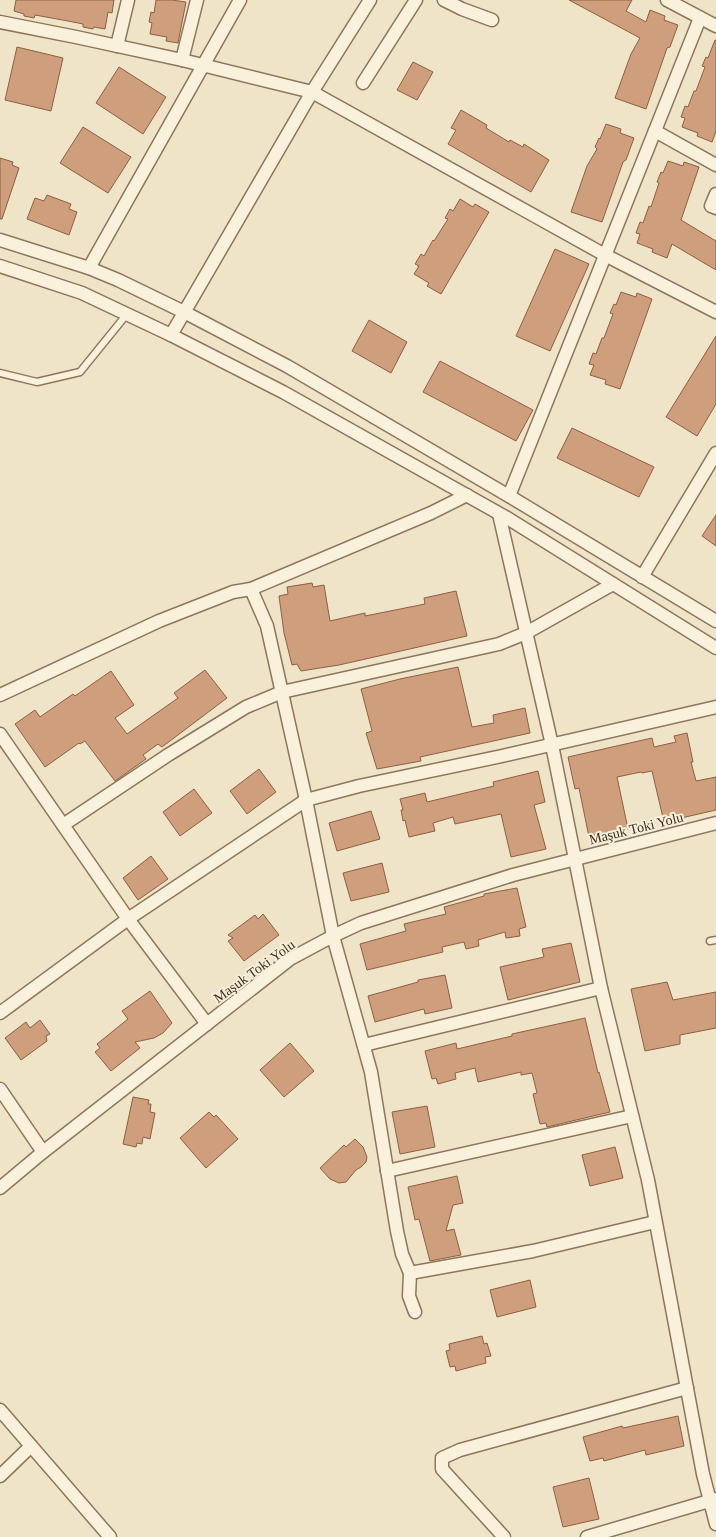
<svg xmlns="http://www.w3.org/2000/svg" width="716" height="1537" font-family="'Times New Roman',serif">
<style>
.building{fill:#cf9f7d;stroke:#8d5f41}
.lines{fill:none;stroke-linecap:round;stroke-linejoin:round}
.lane-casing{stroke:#8d765c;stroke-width:9}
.street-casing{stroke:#8d765c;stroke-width:15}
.lane{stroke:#faf1dc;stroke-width:6}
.street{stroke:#faf1dc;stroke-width:12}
.labels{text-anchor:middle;stroke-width:4;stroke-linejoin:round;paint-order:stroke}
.street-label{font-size:14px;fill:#3d2e20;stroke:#f7eed8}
</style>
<rect width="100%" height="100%" fill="#f0e4c8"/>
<!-- building -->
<g class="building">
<path d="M16 0H114L112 13 108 12 105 29 94 27 93 29 83 27V24L68 21 35 15 34 18 24 16V14L14 11Z"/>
<path d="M156 0H172L186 2 178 43 166 41 167 37 150 34 152 23 149 22 151 12 154 13Z"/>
<path d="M569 0H632L626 11 646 22 650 10 665 16 664 20 678 25 670 47 667 48 646 109 615 98 631 54 640 38Z"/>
<path d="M715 40H716V131L712 142 697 136 698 133 682 127 685 118 681 117 685 106 688 107 694 91H696L705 67 702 66 706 57 708 58Z"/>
<path d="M17 47 63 58 51 111 5 100Z"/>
<path d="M413 62 433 72 417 100 397 90Z"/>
<path d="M119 67 166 97 143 134 96 103Z"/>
<path d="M461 110 487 125 486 128 509 142 510 140 523 147 524 144 549 160 531 192 448 144 456 130 451 128Z"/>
<path d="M606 124 621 129 620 133 634 138 626 160 623 162 602 222 571 212 587 166 597 149 595 147 599 138 600 139Z"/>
<path d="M83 127 131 157 108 193 60 163Z"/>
<path d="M0 158 13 162 12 165 19 168 2 219H0Z"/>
<path d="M668 161 683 166 684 162 699 167 681 220 716 241V270L672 244 667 258 652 252 653 249 637 243 640 234 636 233 640 222 643 223 649 206 651 207 659 183 657 182 661 172 663 173Z"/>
<path d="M47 195 71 204 69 209 77 212 69 235 27 219 35 198 44 201Z"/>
<path d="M460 199 473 207 475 204 489 212 441 294 427 286 429 283 414 274 419 266 415 264 421 254 424 256 433 240 434 241 448 219 445 218 450 209 453 211Z"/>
<path d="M555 249 589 264 550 351 516 336Z"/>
<path d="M621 292 636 297 637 293 652 299 620 389 605 384 606 380 590 375 594 365 589 364 593 353 596 354 602 338H604L613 314 610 313 614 304 616 305Z"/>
<path d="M369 320 407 342 391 373 352 351Z"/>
<path d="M716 336V404L697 436 666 417Z"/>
<path d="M440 361 533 410 516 441 423 392Z"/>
<path d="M572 428 654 467 639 497 557 458Z"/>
<path d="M716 515V546L702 536Z"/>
<path d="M312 583 313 587 324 585 330 621 365 613V616L425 604 424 598 456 591 467 636 339 665 301 671 297 664 292 665 284 633 279 596 288 594 287 587Z"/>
<path d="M458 667 472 727 494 723 493 715 525 708 530 733 420 757 421 761 377 769 366 733 372 731 361 689 400 679Z"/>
<path d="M205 670 227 698 162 747 158 744 143 755 146 759 115 781 85 741 80 744 79 743 45 767 15 724 35 710 40 717 73 694 75 696 111 671 134 705 115 718 127 734 178 698 174 693Z"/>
<path d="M687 733 693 762H691L696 781 716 777V810L664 822 652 771 642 773 641 772 617 777 628 829 589 837 579 788 575 789 568 757 652 738 654 747 676 742 674 736Z"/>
<path d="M259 769 276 792 247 814 230 791Z"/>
<path d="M538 771 545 802 534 805 546 849 511 857 501 814 455 824 453 817 433 823 435 831 409 837 405 820 403 821 401 810H403L400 799 425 793 427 802 494 786 493 782Z"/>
<path d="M194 789 212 813 180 836 163 812Z"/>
<path d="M371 811 380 839 337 851 329 823Z"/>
<path d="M151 856 168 879 138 900 123 878Z"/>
<path d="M382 863 389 892 351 901 343 873Z"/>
<path d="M517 888 526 927 519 929 520 936 506 938 505 932 478 940 479 946 466 949 464 942 442 947 443 952 367 970 360 944 406 931 404 924 446 914 444 907 484 896V894Z"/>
<path d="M263 914 279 935 244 961 228 941 233 938 228 935 255 915 258 919Z"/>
<path d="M571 943 580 982 508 1000 500 967 544 957 542 949Z"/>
<path d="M445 975 452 1008 425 1014 424 1009 375 1022 368 996 418 982V980Z"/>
<path d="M667 982 673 1000 716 992V1028L680 1035V1044L645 1051 631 989Z"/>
<path d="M150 991 172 1023 163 1033 154 1038 135 1042 140 1048 111 1071 95 1052 100 1048 97 1044 128 1019 122 1011Z"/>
<path d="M585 1018 598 1073 599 1072 610 1112 547 1127 546 1123 540 1124 533 1094 537 1093 532 1073 521 1075V1072L478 1082 475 1068 455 1073 456 1079 438 1084 436 1078 432 1079 425 1051 456 1043 457 1049 512 1036V1034Z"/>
<path d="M40 1020 50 1034 46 1036 47 1041 21 1060 5 1038 26 1022 30 1028Z"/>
<path d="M290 1043 314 1071 284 1097 260 1070Z"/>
<path d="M133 1097 149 1100 148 1104H151L150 1112 155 1113 150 1139 143 1137 142 1144 137 1143 136 1147 123 1144Z"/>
<path d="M427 1106 435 1147 400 1154 392 1112Z"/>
<path d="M209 1112 214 1117 216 1115 238 1139 206 1168 180 1138Z"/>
<path d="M355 1139 363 1147 367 1157 366 1162 361 1167 356 1170 346 1182 339 1183 330 1179 320 1168 344 1145 346 1147Z"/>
<path d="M615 1147 623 1178 590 1186 582 1155Z"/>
<path d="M457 1176 463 1203 453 1205 446 1231 454 1229 461 1255 430 1261 419 1219 415 1220 408 1187Z"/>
<path d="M530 1280 536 1307 497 1317 490 1290Z"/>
<path d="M482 1336 484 1344 487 1343 491 1356 485 1357 486 1363 456 1371 455 1366 450 1367 446 1351 450 1350 449 1344Z"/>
<path d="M678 1416 684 1446 646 1455 645 1450 604 1461 603 1458 590 1461 583 1437 622 1426 623 1428Z"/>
<path d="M589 1478 599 1519 563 1527 553 1487Z"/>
</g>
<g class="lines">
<defs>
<g id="lane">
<path d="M0 373 37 382 80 372 127 314"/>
<path d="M710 941 716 940"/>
</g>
<g id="street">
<path d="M444 0 462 9 492 20"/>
<path d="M667 0 716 26"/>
<path d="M0 22 76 37 182 60 312 92 605 255 716 312"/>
<path d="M117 46 128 0"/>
<path d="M182 60 197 0"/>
<path d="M363 83 416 0"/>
<path d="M655 131 716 165"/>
<path d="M716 194 711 206 716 208"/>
<path d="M0 240 89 268 118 280 184 312 287 366 509 496 716 621"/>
<path d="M0 266 82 293 171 335 283 392 509 519 716 648"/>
<path d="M89 268 240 0"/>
<path d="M171 335 312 92 370 0"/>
<path d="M509 496 700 18"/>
<path d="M499 514 552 745 601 988 648 1180 703 1474 716 1524"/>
<path d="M642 577 716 453"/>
<path d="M251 589 267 626 306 800 333 936 371 1072 397 1231 402 1254 410 1273 409 1296 415 1312"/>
<path d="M0 695 159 621 233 592 251 589 431 513 467 495"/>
<path d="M0 734 128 919 207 1024"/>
<path d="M63 825 168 755 246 707 282 692 499 644 526 633 613 584"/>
<path d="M0 1013 128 919 306 800 359 786 502 756 716 707"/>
<path d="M364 1045 601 988"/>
<path d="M0 1089 43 1152"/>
<path d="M387 1171 632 1116"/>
<path d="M0 1188 43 1152 290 959 333 936 361 923 513 875 716 823"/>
<path d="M410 1273 533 1251 655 1222"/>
<path d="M0 1410 110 1537"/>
<path d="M0 1476 31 1446"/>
<path d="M504 1537 442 1469V1458L460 1450 687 1388"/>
<path d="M587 1537 716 1499"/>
</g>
</defs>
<!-- lane casing -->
<use href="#lane" class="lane-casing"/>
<!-- street casing -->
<use href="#street" class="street-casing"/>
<!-- lane -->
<use href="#lane" class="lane"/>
<!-- street -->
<use href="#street" class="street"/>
</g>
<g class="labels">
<!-- street labels -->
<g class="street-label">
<text transform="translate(636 828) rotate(-14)" y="5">Maşuk Toki Yolu</text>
<text transform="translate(254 971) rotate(-36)" y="5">Maşuk Toki Yolu</text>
</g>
</g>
</svg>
